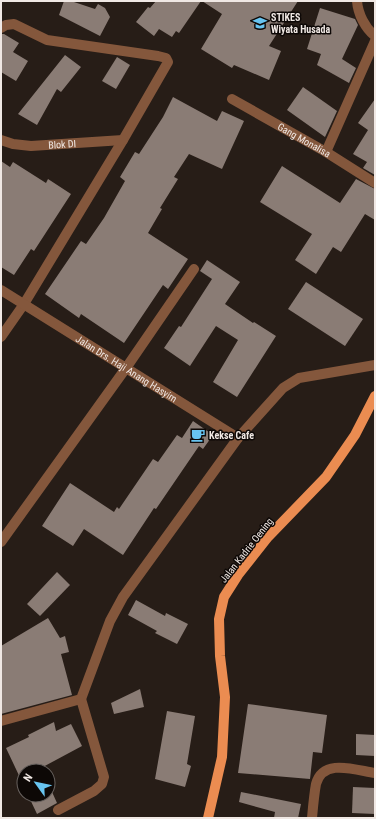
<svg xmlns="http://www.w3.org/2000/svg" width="376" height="819" font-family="'Roboto Condensed',sans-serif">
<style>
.building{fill:#8a7c75}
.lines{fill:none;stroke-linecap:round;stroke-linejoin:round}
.minor{stroke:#84573c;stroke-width:10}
.major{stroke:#eb8c51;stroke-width:10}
.labels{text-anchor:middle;stroke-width:3;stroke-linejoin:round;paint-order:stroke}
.poi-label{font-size:10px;font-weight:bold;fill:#f0e8e4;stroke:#0d0806;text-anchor:start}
.street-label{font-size:10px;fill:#f0e8e4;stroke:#0d0806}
</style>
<rect width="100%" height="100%" fill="#271d17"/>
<!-- building -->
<g class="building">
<path d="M64 1H71L95 9 98 4 105 8 110 17 100 36 59 15Z"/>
<path d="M156 1H201L179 33 176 31 172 37 159 29 154 36 136 22 148 7 150 8Z"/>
<path d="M202 1H298L269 46 281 51 269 80 234 65 232 68 201 49 222 14Z"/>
<path d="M320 8 355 19 358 25 342 59 356 68 349 83 317 65 321 54 307 49Z"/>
<path d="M1 34H4L19 43 13 52 28 61 16 81 1 72Z"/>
<path d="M65 55 81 67 61 92 57 89 37 125 18 114Z"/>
<path d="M117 57 130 65 116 89 102 81Z"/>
<path d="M303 87 337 111 325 137 287 110Z"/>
<path d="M173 97 217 121 222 111 244 121 222 169 189 154 174 177 178 179 160 208 162 209 148 233 188 259 168 289 163 285 124 343 81 314 79 318 45 294 81 241 86 244 104 218 125 181 120 177 135 152 139 154 163 117Z"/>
<path d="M375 99V175L363 168 367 162 353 154 368 130 358 123Z"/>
<path d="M1 161 10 167 13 162 46 183 48 179 71 194 34 251 31 249 14 275 1 267Z"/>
<path d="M282 166 340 203 356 179 375 189V220L365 214 341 252 333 247 316 274 295 260 312 234 260 202Z"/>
<path d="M207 260 240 282 225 304 253 323 254 322 276 336 237 397 213 382 238 340 216 326 190 366 164 348 179 326 181 327 212 279 200 271Z"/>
<path d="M306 282 363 319 345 346 288 309Z"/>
<path d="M193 421 213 435 203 449 199 446 156 509 154 508 123 555 84 529 73 546 42 526 70 483 114 512 117 507 119 509 153 459 158 462 177 435 182 438Z"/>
<path d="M57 572 70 585 40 616 27 604Z"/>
<path d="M136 600 165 616 166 613 188 624 177 644 155 633 157 631 128 615Z"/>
<path d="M48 618 60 638 65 636 69 652 61 654 72 695 1 714V646Z"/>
<path d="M140 689 144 707 114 714 111 703Z"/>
<path d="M248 704 327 715 322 753 313 752 310 779 238 773Z"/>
<path d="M167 711 195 716 187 764 191 766 185 787 155 779Z"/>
<path d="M54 722 56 731 71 724 82 746 41 768 42 771H24V786L6 748 29 737 28 735Z"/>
<path d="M356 734 375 735V756L356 755Z"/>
<path d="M48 783 57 803 37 814 28 795H48Z"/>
<path d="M353 787 375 788V814L352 813Z"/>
<path d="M241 792 301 804 298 818H274L275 812 239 802Z"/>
</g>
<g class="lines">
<!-- minor -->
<g class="minor">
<path d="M357 1C358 14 365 28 375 36"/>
<path d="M1 28 6 25 14 24 47 40 158 56 166 58 168 62 123 140 24 304 1 337"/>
<path id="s1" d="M232 99 326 152 375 183"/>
<path id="s2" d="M1 140 13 144 31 146 123 140"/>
<path d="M326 152 375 41"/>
<path id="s3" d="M1 290 238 438"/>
<path d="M1 542 126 368 194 269"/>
<path d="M1 721 81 699 110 621 123 597 238 438 283 388 299 378 375 365"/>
<path d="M58 810 94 791 102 784 104 777 81 699"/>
<path d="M312 818C313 807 314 795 316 784 323 758 355 770 375 773"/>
</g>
<!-- major -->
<path class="major" d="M208 818 222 757 225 697 220 656 219 619 224 597 238 575 268 537 326 477 355 435 375 396"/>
</g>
<!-- icons -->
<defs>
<symbol id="university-bare" viewBox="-9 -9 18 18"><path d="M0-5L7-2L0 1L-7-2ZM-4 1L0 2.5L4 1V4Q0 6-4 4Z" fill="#68c4f0" stroke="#0d0806" stroke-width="2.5" paint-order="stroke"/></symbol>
<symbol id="cafe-bare" viewBox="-9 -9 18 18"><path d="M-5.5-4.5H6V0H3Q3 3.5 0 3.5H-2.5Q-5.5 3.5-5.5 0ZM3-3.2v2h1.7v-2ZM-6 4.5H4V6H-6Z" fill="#68c4f0" stroke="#0d0806" stroke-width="2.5" paint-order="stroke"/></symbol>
</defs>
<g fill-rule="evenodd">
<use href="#university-bare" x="250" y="13" width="20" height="20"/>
<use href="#cafe-bare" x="188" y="425" width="20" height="20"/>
</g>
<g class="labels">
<!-- poi labels -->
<g class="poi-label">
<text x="271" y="21">STIKES<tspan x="271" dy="12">Wiyata Husada</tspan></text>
<text x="209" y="439">Kekse Cafe</text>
</g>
<!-- street labels -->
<g class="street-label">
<text dy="4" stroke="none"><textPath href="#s1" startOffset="83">Gang Monalisa</textPath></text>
<text dy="4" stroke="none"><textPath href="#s2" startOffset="62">Blok DI</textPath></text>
<text dy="4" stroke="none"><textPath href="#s3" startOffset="148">Jalan Drs. Haji Anang Hasyim</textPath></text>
<text transform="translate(246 550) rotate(-52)" y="4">Jalan Kadrie Oening</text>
</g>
</g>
<!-- border -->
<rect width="376" height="819" fill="none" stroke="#f0e8e4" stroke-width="4"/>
<!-- north arrow -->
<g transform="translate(36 783) rotate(303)"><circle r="19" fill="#0d0806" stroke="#68625f"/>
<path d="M0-3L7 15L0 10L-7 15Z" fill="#68c4f0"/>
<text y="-6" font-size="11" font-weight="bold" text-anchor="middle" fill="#f0e8e4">N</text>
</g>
</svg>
